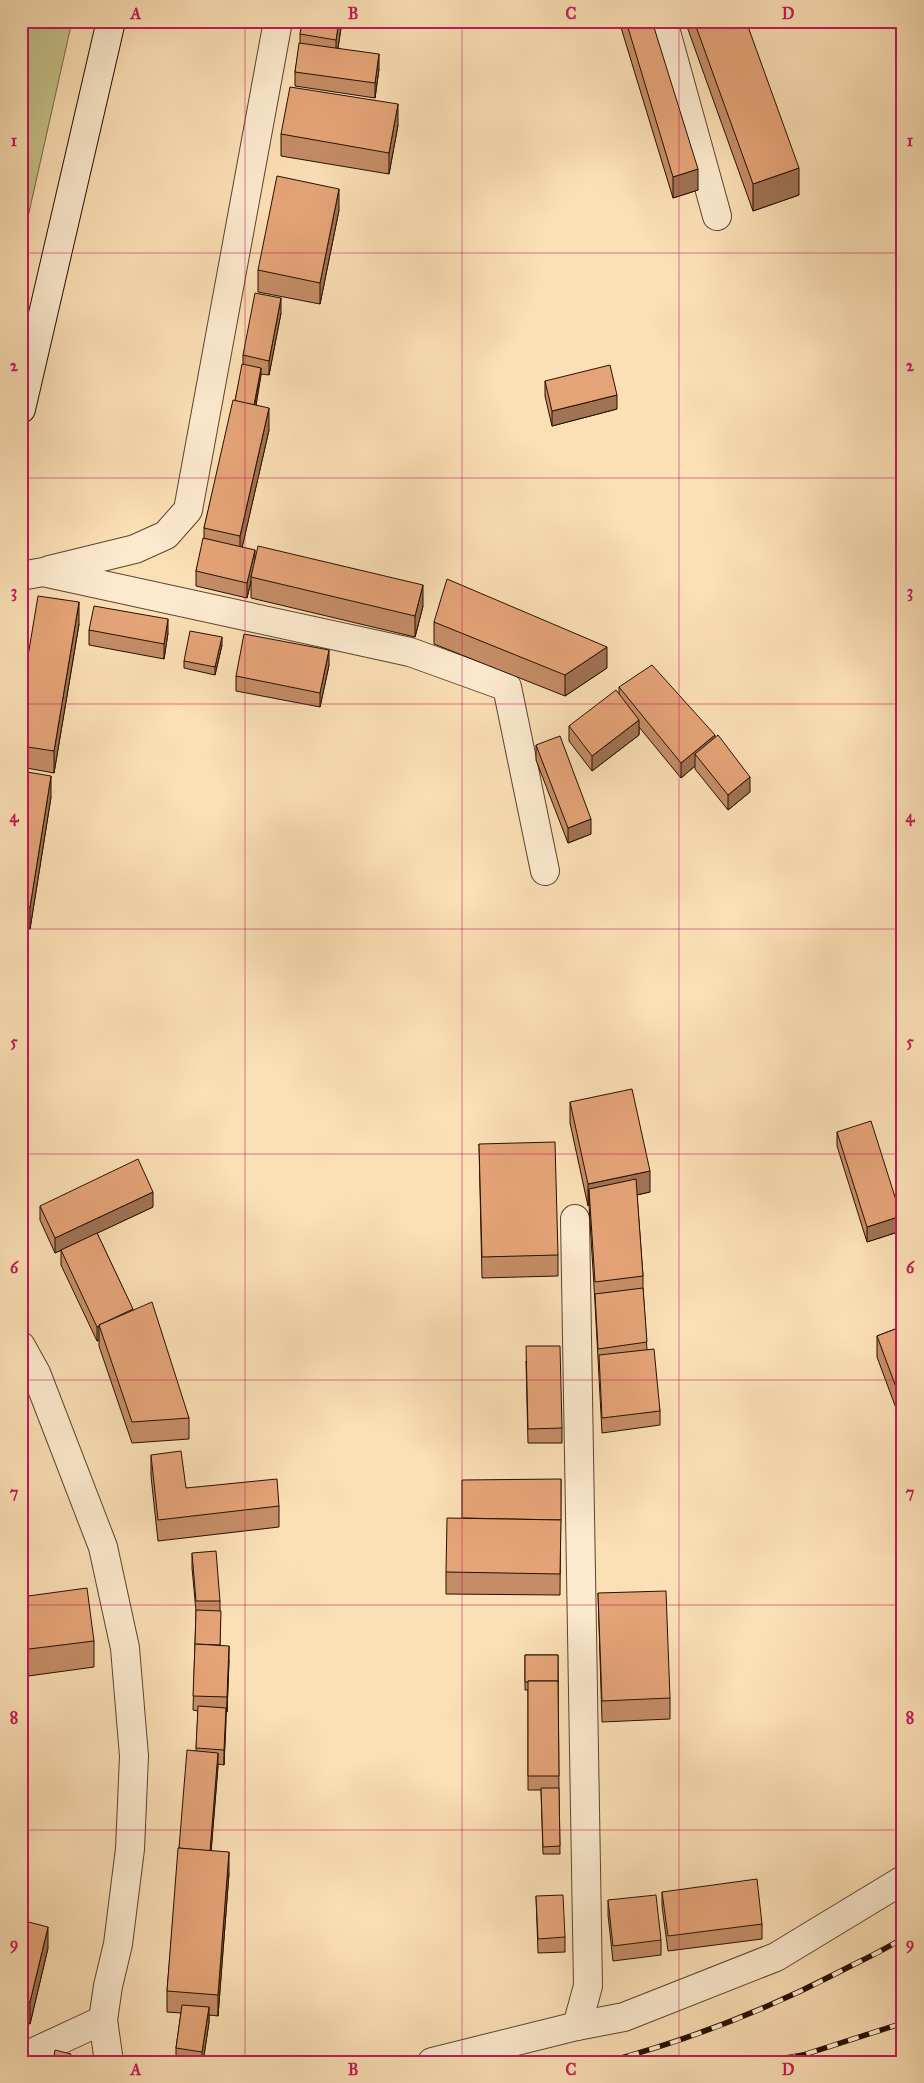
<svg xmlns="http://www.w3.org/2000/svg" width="924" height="2083" font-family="'IM FELL Great Primer',serif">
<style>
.green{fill:#c6c088;stroke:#766844}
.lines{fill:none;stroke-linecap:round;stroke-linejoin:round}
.street-casing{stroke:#5c432d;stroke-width:30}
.secondary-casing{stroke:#270f00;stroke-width:30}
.street{stroke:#fceacf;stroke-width:28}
.secondary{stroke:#fceacf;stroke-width:28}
.rail-casing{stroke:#270f00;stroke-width:5.5}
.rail{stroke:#fceacf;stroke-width:4;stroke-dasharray:11;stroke-linecap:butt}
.wall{fill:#c58d67;stroke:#270f00}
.shaded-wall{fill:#a07354;stroke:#270f00}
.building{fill:#e5a478;stroke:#270f00}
.grid{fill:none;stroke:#c2185b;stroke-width:1;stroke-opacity:0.55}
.neatline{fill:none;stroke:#c2185b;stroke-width:2}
.grid-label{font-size:16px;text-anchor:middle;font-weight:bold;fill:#c2185b}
</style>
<rect width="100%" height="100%" fill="#fbdfb5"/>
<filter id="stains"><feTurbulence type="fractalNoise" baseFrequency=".004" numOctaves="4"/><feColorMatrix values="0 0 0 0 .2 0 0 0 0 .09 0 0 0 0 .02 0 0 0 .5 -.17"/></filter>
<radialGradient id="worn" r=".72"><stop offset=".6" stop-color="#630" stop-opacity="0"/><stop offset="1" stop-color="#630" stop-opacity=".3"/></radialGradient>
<!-- green -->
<path class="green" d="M21 21H72L21 248Z"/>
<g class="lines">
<defs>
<g id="street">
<path d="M663 21 717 216"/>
<path d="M49 570 135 549 166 535 188 510 278 21"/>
<path d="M21 576 43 572 410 652 507 687 545 871"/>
<path d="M575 1219 588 1986 577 2026"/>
<path d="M21 1346 36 1373 103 1547 125 1648 134 1756 130 1849 118 1944 108 1986 103 2020"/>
<path d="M21 2058 103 2020 109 2062"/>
<path d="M432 2062 577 2026 624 2017 776 1957 903 1880"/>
</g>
<path id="secondary" d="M21 409 111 21"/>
</defs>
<!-- street casing -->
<use href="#street" class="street-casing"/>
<!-- secondary casing -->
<use href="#secondary" class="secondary-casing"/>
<!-- street -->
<use href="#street" class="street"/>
<!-- secondary -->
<use href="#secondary" class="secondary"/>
<defs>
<g id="rail">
<path d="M607 2062C688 2040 764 2011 839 1972 860 1961 883 1951 903 1938"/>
<path d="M763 2062 803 2055 903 2023"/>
</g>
</defs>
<!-- rail casing -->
<use href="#rail" class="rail-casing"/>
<!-- rail -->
<use href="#rail" class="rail"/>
</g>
<!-- wall -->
<g class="wall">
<path d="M342 21 338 48 379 69 375 98 295 86V72L300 43V34Z"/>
<path d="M619 21H652L698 190 673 198Z"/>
<path d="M685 21H746L799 195 753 211Z"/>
<path d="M398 125 389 174 281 156V134Z"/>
<path d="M339 210 320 304 258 292V270Z"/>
<path d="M281 313 269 375 261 374 256 405 269 430 242 547 255 561 423 606 415 637 251 598V581L247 598 196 586V571L204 538V528L235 401 243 364V355Z"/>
<path d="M545 381 617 409 552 426 545 396Z"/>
<path d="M434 622 607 668 565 696 434 644Z"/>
<path d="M79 624 54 773 21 767V698Z"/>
<path d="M89 630 168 633 164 659 89 645Z"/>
<path d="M222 645 215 675 184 668V661Z"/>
<path d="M329 665 320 707 236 691V676Z"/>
<path d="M619 687 715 738 750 792 728 810 695 769V766L681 778 639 727V735L592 771 569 741V726L619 694Z"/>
<path d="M536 745 591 834 568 843 536 760Z"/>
<path d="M21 771 51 797 30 929 25 928 21 973Z"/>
<path d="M570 1102 650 1192 637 1195 643 1276V1288L647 1350 660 1411V1425L602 1433 595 1303 589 1205 588 1206 570 1123Z"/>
<path d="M837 1132 901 1231 867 1242 837 1146Z"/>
<path d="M479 1144 558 1255V1276L482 1278Z"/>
<path d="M40 1206 153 1207 97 1233 133 1310 189 1418V1439L132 1443 99 1346V1340L97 1341 61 1265V1250H62L55 1253 40 1220Z"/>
<path d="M903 1326V1427L877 1357V1336Z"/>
<path d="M526 1361 562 1428V1443H528Z"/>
<path d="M151 1455 186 1488 279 1506V1527L158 1541 151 1476Z"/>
<path d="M561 1479 560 1595 446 1594V1572Z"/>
<path d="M192 1553 220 1601V1645L229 1660 227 1712H226L224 1765 218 1764 211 1851 229 1873 218 2016 209 2015V2022L203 2062H176V2048L181 2013 167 2012V1991L179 1848 196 1751 198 1711 193 1710 196 1611 192 1568Z"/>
<path d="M598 1593 670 1698V1719L602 1722Z"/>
<path d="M21 1597 94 1641V1667L21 1677Z"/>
<path d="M525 1655H558L559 1790 560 1854H543L541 1790H528V1690H525Z"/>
<path d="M662 1892 762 1924V1939L668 1951 662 1906Z"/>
<path d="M536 1896 565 1937V1952L538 1953Z"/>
<path d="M608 1900 661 1940V1955L613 1961 608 1915Z"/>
<path d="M21 1920 48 1948 30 2024 21 2021Z"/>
</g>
<!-- shaded-wall -->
<g class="shaded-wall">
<path d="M339 21H342L336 61V40Z"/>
<path d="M379 54V69L375 98V83Z"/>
<path d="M398 104V125L389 174V153Z"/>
<path d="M799 168V195L753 211V184Z"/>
<path d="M698 169V190L673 198V177Z"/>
<path d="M339 189V210L320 304V283Z"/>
<path d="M281 298V313L269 375V361Z"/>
<path d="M261 368V375L254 417V409Z"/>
<path d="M617 395V409L552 426V411Z"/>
<path d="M269 408V430L240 557V536Z"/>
<path d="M255 550V565L251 577V581L247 598V583Z"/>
<path d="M423 585V606L415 637V616Z"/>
<path d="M79 602V624L54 773V751Z"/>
<path d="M168 619V633L164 659V644Z"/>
<path d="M222 637V645L215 675V667Z"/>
<path d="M607 647V668L565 696V675Z"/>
<path d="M329 650V665L320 707V693Z"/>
<path d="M639 720V735L592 771V756Z"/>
<path d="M715 735V750L695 754V766L681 778V763Z"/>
<path d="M51 776V797L30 929V907Z"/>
<path d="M750 777V792L728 810V795Z"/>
<path d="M591 819V834L568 843V828Z"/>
<path d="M25 912V933L21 973V952Z"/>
<path d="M650 1171V1192L590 1205 589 1189V1205L588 1206V1184Z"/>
<path d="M153 1192V1207L55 1253V1238Z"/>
<path d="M901 1216V1231L867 1242V1227Z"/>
<path d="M99 1326V1340L97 1341V1327Z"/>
<rect x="21" y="1468" width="1" height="21"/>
<path d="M229 1646V1660L227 1712V1697Z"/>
<path d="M226 1708V1723L224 1765V1750Z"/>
<path d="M218 1753V1767L210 1865V1851Z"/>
<path d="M229 1852V1873L218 2016V1995Z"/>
<path d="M48 1927V1948L30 2024V2002Z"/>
<path d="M209 2007V2022L203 2062H202V2052Z"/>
</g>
<!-- building -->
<g class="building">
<path d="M302 21H339L336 40 300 34Z"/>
<path d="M626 21H652L698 169 673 177Z"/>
<path d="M694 21H746L799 168 753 184Z"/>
<path d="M299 43 379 54 375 83 295 72Z"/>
<path d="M290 87 398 104 389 153 281 134Z"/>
<path d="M277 176 339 189 320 283 258 270Z"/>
<path d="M255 293 281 298 269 361 243 355Z"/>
<path d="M242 364 261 368 254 405 235 401Z"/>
<path d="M610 365 617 395 552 411 545 381Z"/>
<path d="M233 400 269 408 240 536 204 528Z"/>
<path d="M203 538 255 550 247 583 196 571Z"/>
<path d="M258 546 423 585 415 616 251 577Z"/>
<path d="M447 579 607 647 565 675 434 622Z"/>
<path d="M38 596 79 602 54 751 21 746V698Z"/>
<path d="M94 606 168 619 164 644 89 630Z"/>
<path d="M190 631 222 637 215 667 184 661Z"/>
<path d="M244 634 329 650 320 693 236 676Z"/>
<path d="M652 665 715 735 681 763 619 687Z"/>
<path d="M616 690 639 720 592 756 569 726Z"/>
<path d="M718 735 750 777 728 795 695 754Z"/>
<path d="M560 736 591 819 568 828 536 745Z"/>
<path d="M21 771 51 776 30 907 21 906Z"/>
<path d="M21 911 25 912 21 952Z"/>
<path d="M632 1089 650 1171 588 1184 570 1102Z"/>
<path d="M871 1121 901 1216 867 1227 837 1132Z"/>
<path d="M555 1142 558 1255 482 1257 479 1144Z"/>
<path d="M138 1159 153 1192 55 1238 40 1206Z"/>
<path d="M636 1179 643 1276 595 1282 589 1189Z"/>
<path d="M97 1233 133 1309 99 1325V1326L97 1327 61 1250Z"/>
<path d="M643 1288 647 1342 598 1349 595 1294Z"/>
<path d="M152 1302 189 1418 132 1422 99 1325Z"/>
<path d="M903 1326V1406L877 1336Z"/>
<path d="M526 1346H560L562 1428 528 1429Z"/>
<path d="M654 1349 660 1411 602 1418 599 1355Z"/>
<path d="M181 1451 186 1488 277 1479 279 1506 158 1520 151 1455Z"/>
<path d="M561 1479V1520L462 1518V1480Z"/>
<path d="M447 1518 561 1520 560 1574 446 1572Z"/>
<path d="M216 1551 220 1601H196L192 1553Z"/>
<path d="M87 1588 94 1641 21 1650V1597Z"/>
<path d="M666 1591 670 1698 602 1701 598 1593Z"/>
<path d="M196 1610 221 1611 220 1645 195 1644Z"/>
<path d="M195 1644 229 1646 227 1697 193 1696Z"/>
<path d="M525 1655H558V1682V1681H528V1682H525Z"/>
<path d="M528 1681H558L559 1776H528Z"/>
<path d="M198 1706 226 1708 224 1750 196 1748Z"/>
<path d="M187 1750 218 1753 210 1851 179 1848Z"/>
<path d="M541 1788H559L560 1846 543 1847Z"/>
<path d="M178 1848 229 1852 218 1995 167 1991Z"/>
<path d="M757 1879 762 1924 668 1936 662 1892Z"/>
<path d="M563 1895 565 1937 538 1939 536 1896Z"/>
<path d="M656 1895 661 1940 613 1946 608 1900Z"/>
<path d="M21 1920 48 1927 30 2002 21 2000Z"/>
<path d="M182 2005 209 2007 202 2052 176 2048Z"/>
<path d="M55 2050 71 2054 69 2062H53Z"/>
</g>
<!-- grid -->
<path class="grid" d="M245 21V2062M462 21V2062M679 21V2062M21 253H903M21 478H903M21 704H903M21 929H903M21 1154H903M21 1380H903M21 1605H903M21 1830H903"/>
<!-- margin -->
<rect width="924" height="2083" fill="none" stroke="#fbdfb5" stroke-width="55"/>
<rect x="28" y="28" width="868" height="2028" class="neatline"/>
<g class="grid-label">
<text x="136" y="19">A</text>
<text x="353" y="19">B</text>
<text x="571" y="19">C</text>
<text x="788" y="19">D</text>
<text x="14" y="146">1</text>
<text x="910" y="146">1</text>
<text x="14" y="371">2</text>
<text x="910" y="371">2</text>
<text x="14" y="597">3</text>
<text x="910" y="597">3</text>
<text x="14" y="822">4</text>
<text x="910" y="822">4</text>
<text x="14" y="1047">5</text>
<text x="910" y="1047">5</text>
<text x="14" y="1273">6</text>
<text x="910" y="1273">6</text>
<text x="14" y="1498">7</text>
<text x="910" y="1498">7</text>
<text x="14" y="1723">8</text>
<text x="910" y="1723">8</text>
<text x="14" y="1949">9</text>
<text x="910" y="1949">9</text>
<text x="136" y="2075">A</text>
<text x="353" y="2075">B</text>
<text x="571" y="2075">C</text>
<text x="788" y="2075">D</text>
</g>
<rect width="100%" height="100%" filter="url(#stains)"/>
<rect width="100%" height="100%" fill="url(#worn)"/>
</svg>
